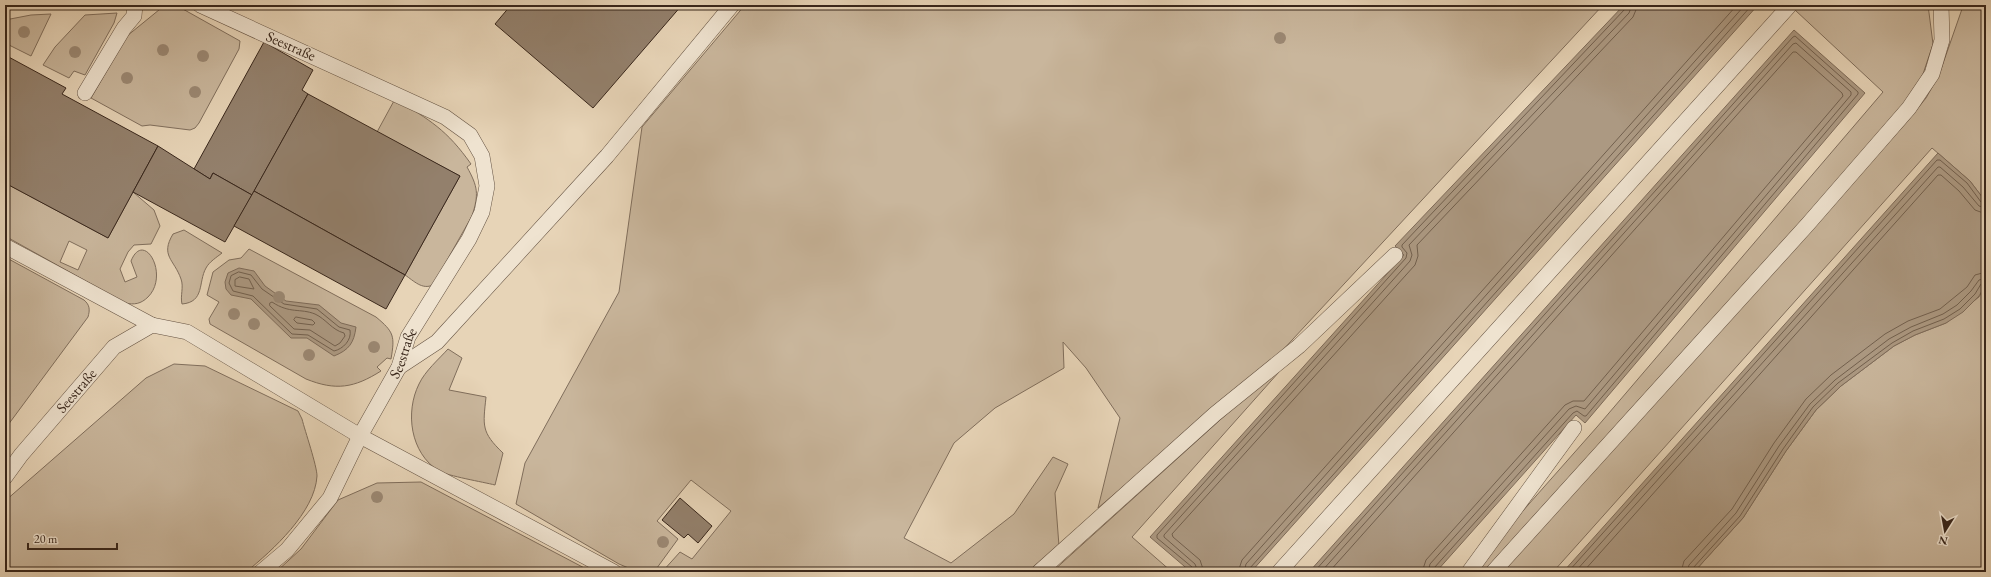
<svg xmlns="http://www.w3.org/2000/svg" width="1991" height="577" font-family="'EB Garamond',serif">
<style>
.green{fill:#c9b69c;stroke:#806e5c;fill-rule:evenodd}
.water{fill:#ac9982;stroke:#7e6b59}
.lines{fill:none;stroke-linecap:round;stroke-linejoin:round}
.shore{stroke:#72604e;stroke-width:1}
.building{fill:#93806c;stroke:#38261b}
.service-casing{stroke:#645242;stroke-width:16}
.service{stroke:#efe3d0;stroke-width:15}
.tree{fill:#9b8873}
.labels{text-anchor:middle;stroke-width:3;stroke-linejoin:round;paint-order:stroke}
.street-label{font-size:15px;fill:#38261b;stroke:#efe3d0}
</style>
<rect width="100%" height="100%" fill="#e7d4b7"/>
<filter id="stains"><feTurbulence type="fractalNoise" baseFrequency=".005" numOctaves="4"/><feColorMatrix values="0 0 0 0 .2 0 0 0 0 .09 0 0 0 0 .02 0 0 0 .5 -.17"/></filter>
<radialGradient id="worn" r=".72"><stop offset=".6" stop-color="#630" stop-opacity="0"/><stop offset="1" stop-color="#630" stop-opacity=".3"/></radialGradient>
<!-- green -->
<g class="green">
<path d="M165 5 181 8 240 41 239 49 199 123 195 128 190 130 150 125 142 126 91 98 127 36Z"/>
<path d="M745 5H1603L1280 353 1098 508 1120 418 1086 368 1063 342 1064 368 995 408 954 443 904 538 951 563 1014 514 1053 457 1068 464 1055 493 1059 546 1027 572H662L680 552 692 559 731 511 691 480 657 521 678 539 654 572H638L619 564 516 504 525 463 619 292 642 127Z"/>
<path d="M1800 5H1928L1933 44 1923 74 1904 107 1483 572H1477L1506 530 1597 427 1883 92 1795 10Z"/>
<path d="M1966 5H1986V202L1970 181 1932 148 1553 572H1501L1906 123 1926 98 1939 75 1962 9Z"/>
<path d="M117 13 114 23 85 75 74 71 69 78 43 65 55 47 85 15Z"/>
<path d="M51 14 31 56 5 43V20L31 15Z"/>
<path d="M395 99C430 120 447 130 471 164L467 167C478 187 479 194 472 216L433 285C422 290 414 281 405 275L460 176 377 132Z"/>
<path d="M5 183 108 238 133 192 154 210 160 226 151 244 134 245 128 252 120 269 125 282 137 277 131 261C144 229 170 275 148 297 141 304 134 305 125 303L5 236ZM69 241 87 250 78 270 60 262Z"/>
<path d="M184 230 222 253C217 257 209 262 206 268 198 282 205 302 182 304 180 296 184 287 181 279 174 259 160 256 173 234Z"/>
<path d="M249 249 376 317C394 332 395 336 391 359L387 358 377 367 381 371C354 388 336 391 306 379L210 324 209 319 219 302 207 295 213 272 229 260 241 258Z"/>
<path d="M5 257 84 300C90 305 90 310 88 317L5 429Z"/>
<path d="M1986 284V572H1694L1743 518 1786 451 1816 410 1841 386 1894 346 1915 335 1946 323 1979 297Z"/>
<path d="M448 349 462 358 449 390 486 397C483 426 481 432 503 453L495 485C483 482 448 476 439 471 410 453 405 412 419 384 425 371 439 359 448 349Z"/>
<path d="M174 364 205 366 298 411 302 419C305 431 317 466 317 476 315 512 273 550 246 572H5V501L146 378Z"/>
<path d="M1279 372 1132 537 1172 572H1052L1252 391Z"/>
<path d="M421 482 592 572H276L301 549 338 500 377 483Z"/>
</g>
<!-- water -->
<g class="water">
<path d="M1624 5H1758L1251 572H1191L1150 537 1404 255 1395 246Z"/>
<path d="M1794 30 1865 93 1585 423 1576 415 1436 572H1309Z"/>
<path d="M1938 153 1970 181 1986 202V284L1979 296 1963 312 1946 323 1915 335 1894 346 1841 386 1816 410 1786 451 1743 518 1694 572H1563Z"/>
<path d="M239 268 254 271 265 286 286 301 319 305 341 323 356 327C354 343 349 350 334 356L307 338H291L251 299 231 295 226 289 225 282 228 273Z"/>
</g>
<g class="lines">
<!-- shore -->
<g class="shore">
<path d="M239 272 251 275 262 289 284 304 317 309 339 327 350 330C352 340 343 349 334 351L308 335 292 334 253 296 233 291 229 283 231 276Z"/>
<path d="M240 277 249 279 254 289 235 286V280Z"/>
<path d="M270 303 272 302C290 314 300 308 315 314 326 319 332 330 344 333L345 336 340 343 335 346 310 330 294 329 270 306Z"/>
<path d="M296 317 312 320 315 323 313 325 297 323 294 320Z"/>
<path d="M1193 572 1192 567 1157 538V535L1406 258 1407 253 1402 247V245L1625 9 1627 5"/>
<path d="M1198 572 1195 564 1164 537V535L1410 261 1412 255 1409 245 1629 13 1632 5"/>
<path d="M1204 572 1200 560 1173 537 1172 534 1415 265 1418 256 1417 245 1633 17 1638 5"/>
<path d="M1238 572 1242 560 1737 5"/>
<path d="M1244 572 1246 564 1745 5"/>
<path d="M1249 572 1250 568 1752 5"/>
<path d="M1314 572 1793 37 1795 36 1858 92V94L1586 416H1584L1577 411 1573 413 1434 568 1433 572"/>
<path d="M1321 572 1793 44 1796 43 1851 92V95L1585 409 1576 406 1569 409 1430 564 1428 572"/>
<path d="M1329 572 1793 52H1796L1842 93 1843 96 1584 401H1573L1565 405 1426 560 1422 572"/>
<path d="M1568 572 1937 160H1940L1967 183 1981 202 1986 203"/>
<path d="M1575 572 1938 167H1940L1963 187 1979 206 1986 208"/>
<path d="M1583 572 1938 175H1941L1959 191 1975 210 1986 214"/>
<path d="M1681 572 1684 561 1732 509 1774 443 1806 399 1831 375 1885 334 1908 321 1940 309 1967 287 1975 275 1986 272"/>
<path d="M1687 572 1689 565 1736 513 1779 446 1810 404 1835 380 1889 339 1911 327 1943 314 1957 305 1971 291 1979 280 1986 278"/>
<path d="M1692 572 1693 568 1740 516 1783 449 1813 407 1838 383 1892 343 1913 331 1944 319 1960 309 1975 294 1981 284 1986 283"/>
</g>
</g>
<!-- building -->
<g class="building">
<path d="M511 5H682L593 108 495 24Z"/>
<path d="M264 42 313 70 302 90 308 94 252 195 213 173 210 179 194 169Z"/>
<path d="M5 55 66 88 62 94 158 146 108 238 5 183Z"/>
<path d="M308 94 460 176 405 275 254 191Z"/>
<path d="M158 146 210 179 213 173 252 195 225 242 133 192Z"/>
<path d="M254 191 405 275 386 309 234 226Z"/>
<path d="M680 498 712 526 698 543 688 534 684 538 662 520Z"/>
</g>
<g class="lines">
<defs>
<g id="service">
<path d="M85 93 124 28 134 16 135 5"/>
<path d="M5 246 152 325"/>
<path d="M399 367 437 342 607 156 732 5"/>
<path id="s1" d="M5 477 21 455 114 347 152 325 187 332 360 436 399 367 408 337 469 239 482 212 487 186 482 156 470 135 445 117 200 5"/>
<path d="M261 572 287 550 330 498 360 436 614 572"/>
<path d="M1039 572 1215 414 1299 346 1395 255"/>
<path d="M1279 572 1790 5"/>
<path d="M1469 572 1574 428"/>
<path d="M1493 572 1808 224 1909 108 1932 74 1942 40 1941 5"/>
</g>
</defs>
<!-- service casing -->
<use href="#service" class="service-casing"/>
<!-- service -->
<use href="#service" class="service"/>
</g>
<!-- trees -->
<g class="tree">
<circle cx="24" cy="32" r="6"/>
<circle cx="1280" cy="38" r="6"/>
<circle cx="163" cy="50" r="6"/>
<circle cx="75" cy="52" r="6"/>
<circle cx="203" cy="56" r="6"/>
<circle cx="127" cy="78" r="6"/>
<circle cx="195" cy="92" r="6"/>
<circle cx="279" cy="297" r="6"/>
<circle cx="234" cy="314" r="6"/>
<circle cx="254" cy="324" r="6"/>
<circle cx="374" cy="347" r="6"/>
<circle cx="309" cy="355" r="6"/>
<circle cx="377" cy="497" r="6"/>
<circle cx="663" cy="542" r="6"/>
</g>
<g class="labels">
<!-- street labels -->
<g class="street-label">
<text transform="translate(291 46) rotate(24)" y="5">Seestraße</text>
<text dy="5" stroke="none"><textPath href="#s1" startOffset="545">Seestraße</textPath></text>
<text dy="5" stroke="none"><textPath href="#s1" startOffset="112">Seestraße</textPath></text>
</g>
</g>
<!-- margin -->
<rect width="1991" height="577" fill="none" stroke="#e7d4b7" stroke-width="20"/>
<rect x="6" y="6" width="1979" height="565" fill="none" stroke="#38261b" stroke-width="2"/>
<rect x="10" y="10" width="1971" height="557" fill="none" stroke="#38261b"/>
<!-- north arrow -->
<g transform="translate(1945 531) rotate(191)" stroke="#efe3d0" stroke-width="3" paint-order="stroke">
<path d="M0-3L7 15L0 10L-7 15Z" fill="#38261b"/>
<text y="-6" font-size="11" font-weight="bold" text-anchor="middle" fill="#38261b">N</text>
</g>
<!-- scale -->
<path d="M28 543v6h89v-6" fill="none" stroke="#38261b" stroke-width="2"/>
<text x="34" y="543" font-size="12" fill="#38261b" stroke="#efe3d0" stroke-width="3" paint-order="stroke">20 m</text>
<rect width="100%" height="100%" filter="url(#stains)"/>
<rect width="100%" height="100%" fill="url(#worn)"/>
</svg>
